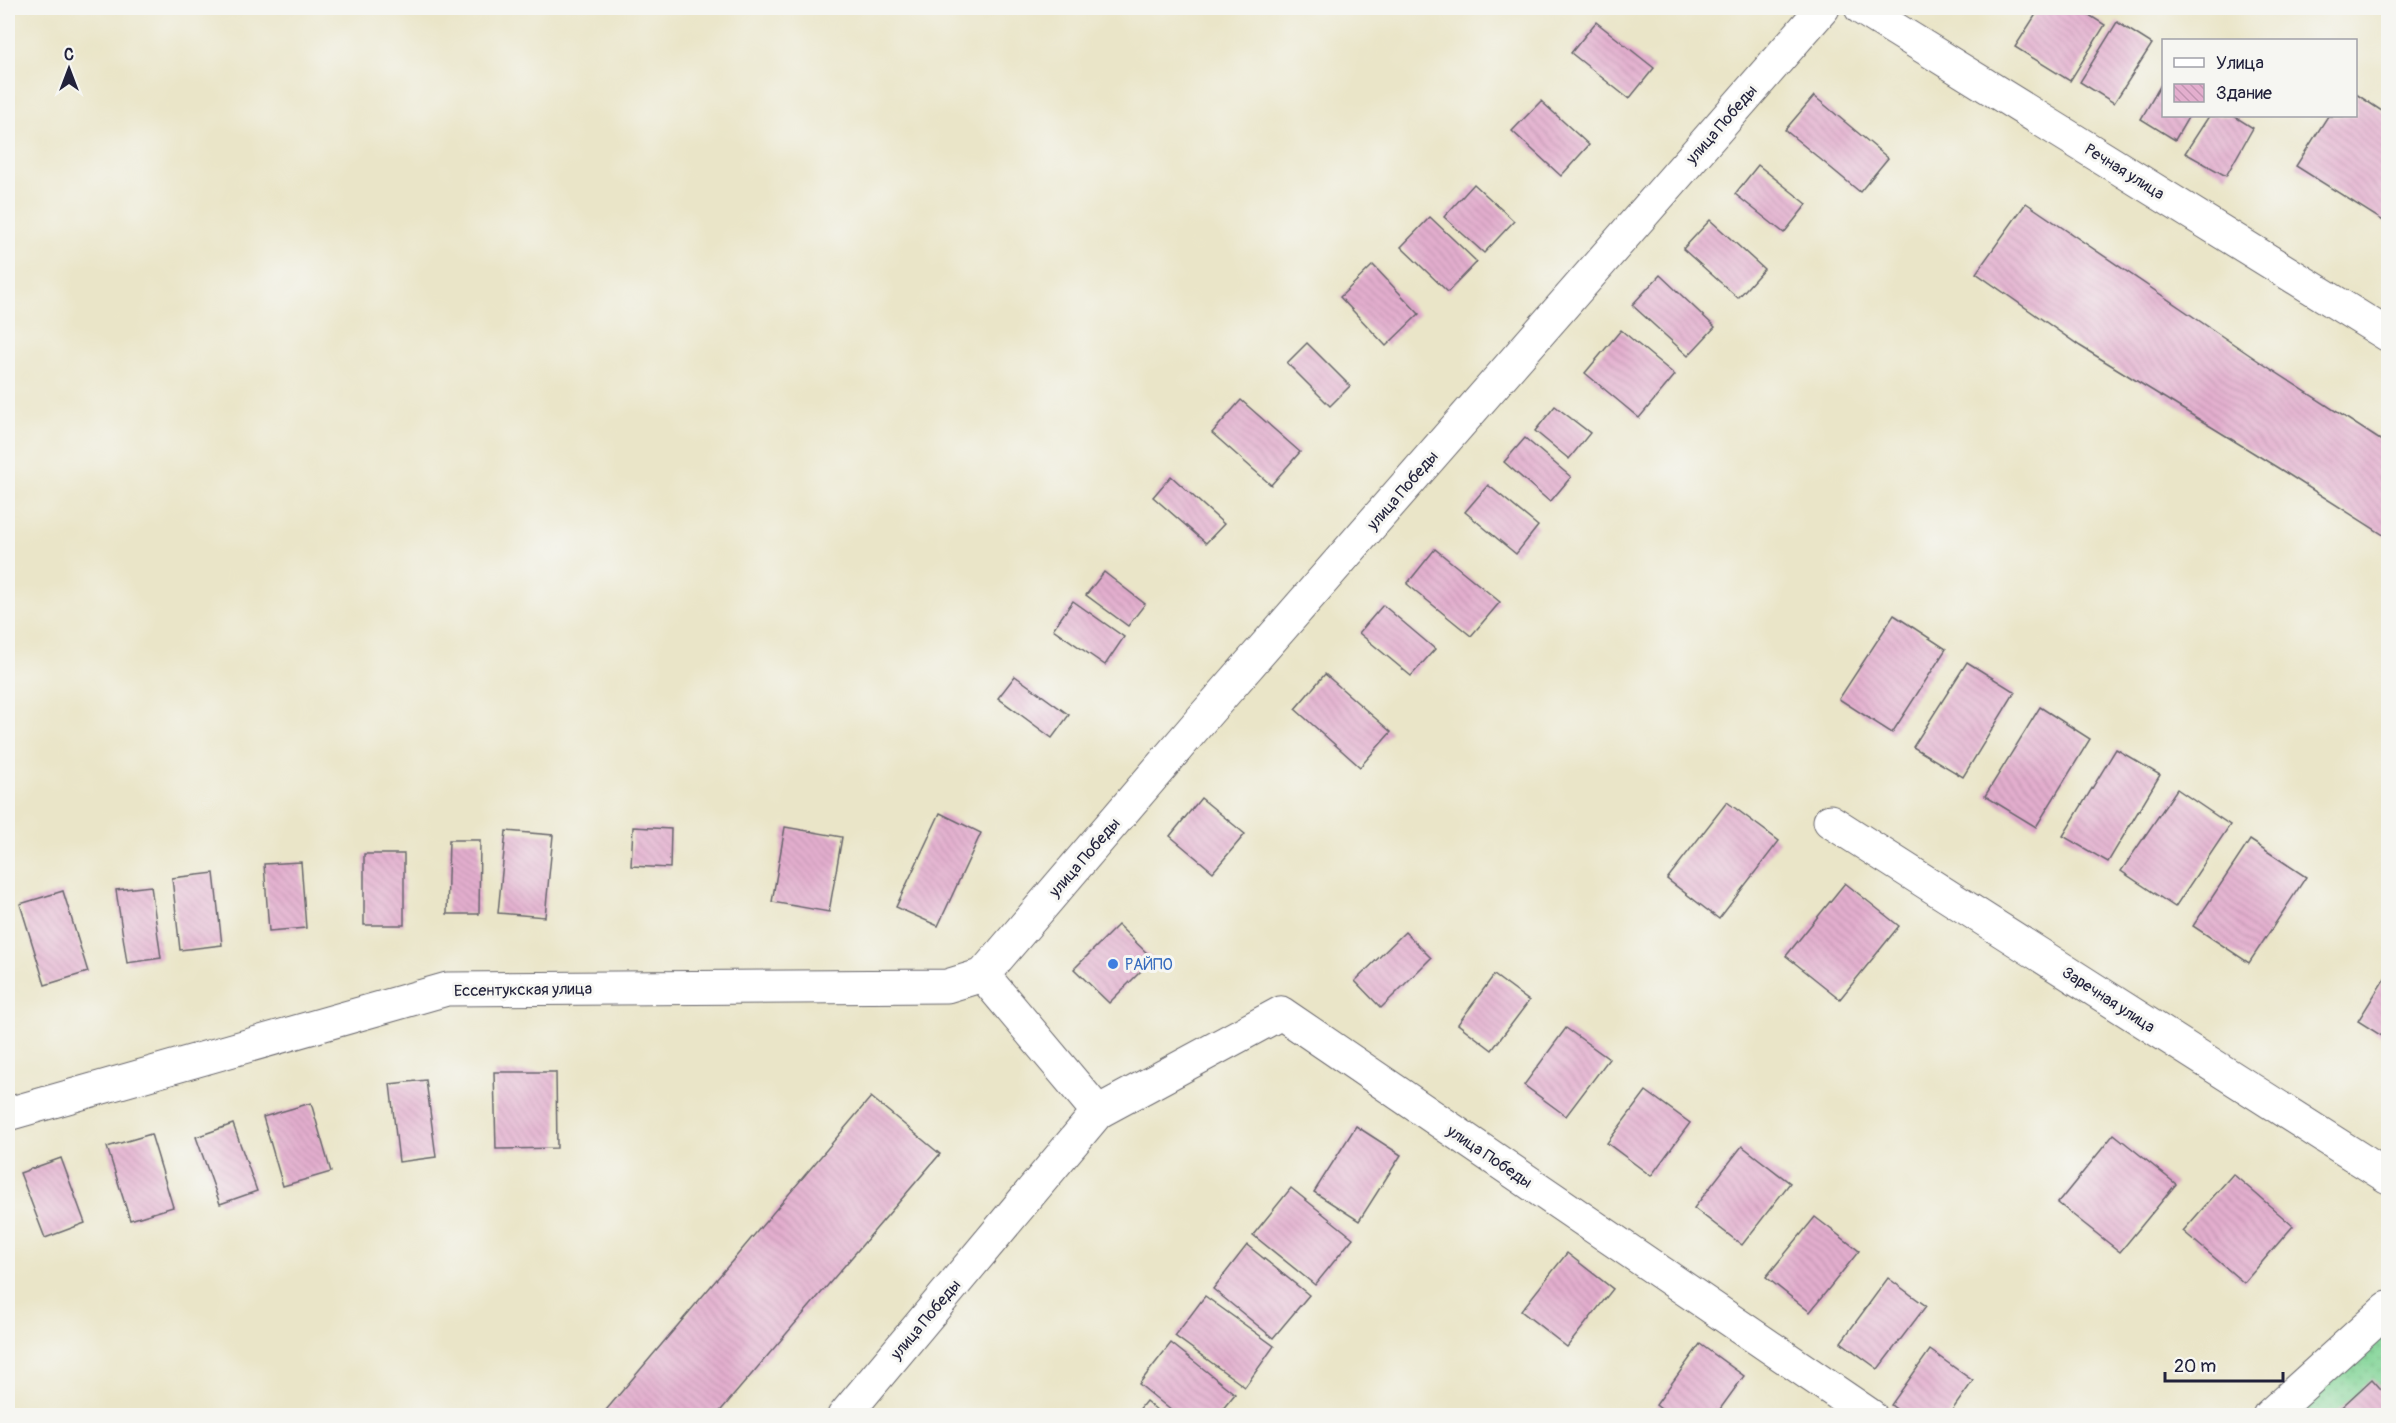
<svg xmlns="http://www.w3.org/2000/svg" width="2396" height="1423" font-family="Pangolin,sans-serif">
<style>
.park{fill:url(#park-dots);stroke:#527b68;stroke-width:1.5}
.building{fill:url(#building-back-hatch)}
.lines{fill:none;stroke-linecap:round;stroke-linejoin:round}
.minor-casing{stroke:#68666c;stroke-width:35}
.minor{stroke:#fff;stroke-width:33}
.shop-dot{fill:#3f7fe0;stroke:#f6f6f2;stroke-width:2}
.labels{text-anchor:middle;stroke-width:6;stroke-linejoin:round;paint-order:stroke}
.street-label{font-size:16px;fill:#22223b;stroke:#f6f6f2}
.shop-label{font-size:16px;fill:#366cbe;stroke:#f6f6f2;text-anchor:start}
</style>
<defs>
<pattern id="park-dots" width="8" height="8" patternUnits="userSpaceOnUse" patternTransform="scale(1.5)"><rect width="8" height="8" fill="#81d496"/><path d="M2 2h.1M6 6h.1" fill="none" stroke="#6fb682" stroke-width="1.8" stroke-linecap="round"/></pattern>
<pattern id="building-back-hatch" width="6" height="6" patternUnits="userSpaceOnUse" patternTransform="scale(1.5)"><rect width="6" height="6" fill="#e3aece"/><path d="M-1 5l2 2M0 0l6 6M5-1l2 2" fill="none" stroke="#c295b2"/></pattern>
</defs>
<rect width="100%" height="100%" fill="#f6f6f2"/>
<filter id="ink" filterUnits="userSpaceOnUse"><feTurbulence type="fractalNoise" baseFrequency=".0167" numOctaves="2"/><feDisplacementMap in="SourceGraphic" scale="12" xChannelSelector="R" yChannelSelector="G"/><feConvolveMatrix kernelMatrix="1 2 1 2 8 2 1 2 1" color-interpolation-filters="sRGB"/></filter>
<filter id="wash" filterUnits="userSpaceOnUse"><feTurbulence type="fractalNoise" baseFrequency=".008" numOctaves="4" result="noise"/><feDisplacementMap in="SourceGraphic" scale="24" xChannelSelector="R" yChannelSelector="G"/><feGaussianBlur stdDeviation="1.35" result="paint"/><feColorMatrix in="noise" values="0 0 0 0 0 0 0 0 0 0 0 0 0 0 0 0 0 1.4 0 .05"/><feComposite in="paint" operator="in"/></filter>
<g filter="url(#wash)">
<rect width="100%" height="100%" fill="#eae5c8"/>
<!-- park -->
<path class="park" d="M2388 1330V1415H2284Z"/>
<g id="blocks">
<!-- building -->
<g class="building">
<path d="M2040 8H2078L2105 25 2070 81 2015 47Z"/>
<path d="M1596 22 1654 68 1629 99 1571 53Z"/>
<path d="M2117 22 2152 44 2114 103 2080 82Z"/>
<path d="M2163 81V116H2189L2175 140 2141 119Z"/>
<path d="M2356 94 2388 115V224L2296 166 2328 116H2356Z"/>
<path d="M1814 96 1888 158 1860 192 1785 130Z"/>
<path d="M1541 101 1589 145 1561 176 1512 131Z"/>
<path d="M2209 116H2234L2253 128 2226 176 2185 153Z"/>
<path d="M1758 165 1807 204 1784 233 1735 194Z"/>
<path d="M1474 184 1514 221 1484 253 1444 217Z"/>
<path d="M2026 203 2260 362 2388 445V538L2283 471 2080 346 1976 273Z"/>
<path d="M1430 217 1477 262 1448 292 1401 247Z"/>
<path d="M1710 220 1764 269 1738 298 1683 249Z"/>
<path d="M1373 265 1419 314 1386 346 1340 297Z"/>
<path d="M1660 275 1715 327 1688 356 1632 305Z"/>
<path d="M1621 330 1675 375 1639 418 1585 373Z"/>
<path d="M1307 343 1350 386 1330 406 1287 363Z"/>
<path d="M1241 400 1300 452 1271 485 1212 433Z"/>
<path d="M1555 406 1590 433 1569 459 1535 431Z"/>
<path d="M1525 438 1571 477 1550 502 1504 462Z"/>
<path d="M1171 476 1224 524 1206 543 1153 497Z"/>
<path d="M1488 485 1538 526 1516 554 1465 512Z"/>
<path d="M1435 549 1500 602 1471 636 1407 584Z"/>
<path d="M1104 572 1145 604 1128 626 1086 595Z"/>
<path d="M1073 601 1124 637 1105 665 1053 629Z"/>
<path d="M1383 605 1435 649 1411 676 1359 633Z"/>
<path d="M1894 615 1946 649 1892 733 1839 699Z"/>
<path d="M1967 662 2015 692 1963 777 1913 747Z"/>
<path d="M1325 674 1391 732 1360 767 1295 709Z"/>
<path d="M1015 676 1069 715 1052 738 998 698Z"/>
<path d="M2040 707 2090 739 2036 827 1985 796Z"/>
<path d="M2116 749 2160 775 2108 862 2063 836Z"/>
<path d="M2177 789 2230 825 2175 907 2121 871Z"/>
<path d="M1201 798 1245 834 1213 872 1170 836Z"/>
<path d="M1727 802 1779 841 1719 919 1667 879Z"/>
<path d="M940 813 981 833 938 926 896 907Z"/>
<path d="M633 827 671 829 670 868 631 866Z"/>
<path d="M785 827 842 837 829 912 772 902Z"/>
<path d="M506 831 553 835 545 917 498 913Z"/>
<path d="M449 840H480L479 914H447Z"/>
<path d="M2250 840 2306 877 2249 963 2193 926Z"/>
<rect x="364" y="854" width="40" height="71"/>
<path d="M301 862 306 928 269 931 264 864Z"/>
<path d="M214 873 222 945 180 950 172 878Z"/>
<path d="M1845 883 1899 926 1840 999 1786 956Z"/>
<path d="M151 886 161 958 127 963 116 890Z"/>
<path d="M63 891 88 972 45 985 20 904Z"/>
<path d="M1118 925 1153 959 1109 1003 1074 969Z"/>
<path d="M1405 932 1431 958 1381 1008 1355 981Z"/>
<path d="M2388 973V1040L2358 1021Z"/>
<path d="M1494 975 1529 1001 1492 1050 1458 1024Z"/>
<path d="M1566 1028 1609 1059 1566 1116 1524 1085Z"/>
<path d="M494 1072H556L557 1148 496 1149Z"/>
<path d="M426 1080 436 1157 399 1162 390 1084Z"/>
<path d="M1646 1091 1690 1123 1651 1176 1607 1143Z"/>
<path d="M871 1097 940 1154 716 1416H601Z"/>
<path d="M311 1103 331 1172 283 1186 263 1117Z"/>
<path d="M233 1124 257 1191 220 1204 196 1137Z"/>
<path d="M1356 1126 1401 1155 1359 1221 1314 1192Z"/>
<path d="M151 1134 173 1207 130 1220 107 1147Z"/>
<path d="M2114 1134 2176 1184 2120 1252 2058 1203Z"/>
<path d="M1742 1146 1790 1183 1742 1245 1694 1208Z"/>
<path d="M61 1158 85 1223 45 1238 20 1173Z"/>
<path d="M2233 1174 2293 1226 2244 1283 2183 1231Z"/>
<path d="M1291 1188 1353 1238 1315 1285 1253 1235Z"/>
<path d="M1815 1217 1859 1251 1810 1312 1766 1277Z"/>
<path d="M1247 1245 1309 1295 1273 1338 1213 1289Z"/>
<path d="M1567 1253 1613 1289 1567 1347 1521 1311Z"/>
<path d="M1888 1278 1926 1306 1878 1369 1841 1342Z"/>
<path d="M1205 1296 1274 1346 1245 1387 1175 1336Z"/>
<path d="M1171 1343 1235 1394 1217 1416H1178L1139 1384Z"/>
<path d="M1700 1344 1744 1376 1715 1416H1670L1656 1405Z"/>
<path d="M1930 1350 1973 1381 1948 1416H1906L1891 1405Z"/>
<path d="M2372 1379 2388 1397V1416H2332Z"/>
<path d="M1146 1401 1164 1416H1134Z"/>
</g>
</g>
</g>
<g filter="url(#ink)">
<use href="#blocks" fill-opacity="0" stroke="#68666c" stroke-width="1.5"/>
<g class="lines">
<defs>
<g id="minor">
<path d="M1861 8 2388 335"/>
<path d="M1830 821 2388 1177"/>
<path d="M1098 1112 1281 1013 1871 1416"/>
<path d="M8 1114 447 989 947 986 983 975 1206 714 1823 8"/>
<path d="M844 1416 1098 1112 983 975"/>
<path d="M2269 1416 2388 1308"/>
</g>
</defs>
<!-- minor casing -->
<use href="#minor" class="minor-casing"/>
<!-- minor -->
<use href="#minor" class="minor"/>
</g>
</g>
<!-- markers -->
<circle class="shop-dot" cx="1113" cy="964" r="6"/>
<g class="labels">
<!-- street labels -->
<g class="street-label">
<text transform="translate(1721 124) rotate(-49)" y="6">улица Победы</text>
<text transform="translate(2125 171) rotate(32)" y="6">Речная улица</text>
<text transform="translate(1402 490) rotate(-49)" y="6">улица Победы</text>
<text transform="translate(1084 857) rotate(-49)" y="6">улица Победы</text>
<text transform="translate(523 989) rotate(-1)" y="6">Ессентукская улица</text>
<text transform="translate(2109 999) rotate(33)" y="6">Заречная улица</text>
<text transform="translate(1490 1156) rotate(34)" y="6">улица Победы</text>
<text transform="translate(925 1319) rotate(-50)" y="6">улица Победы</text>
</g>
<!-- shop labels -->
<g class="shop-label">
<text x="1125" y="970">РАЙПО</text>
</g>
</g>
<!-- margin -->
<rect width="2396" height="1423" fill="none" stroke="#f6f6f2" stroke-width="30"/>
<!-- legend -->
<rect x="2162" y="39" width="195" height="78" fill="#f6f6f2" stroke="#a1a1a9" stroke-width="1.5"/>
<rect x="2174" y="58" width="30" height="9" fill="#ffffff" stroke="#a1a1a9" stroke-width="1.5"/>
<text x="2216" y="69" font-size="18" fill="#22223b">Улица</text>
<rect x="2174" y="84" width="30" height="18" fill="url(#building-back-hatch)" stroke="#a1a1a9" stroke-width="1.5"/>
<text x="2216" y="99" font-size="18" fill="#22223b">Здание</text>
<!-- north arrow -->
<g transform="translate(69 69)" stroke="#f6f6f2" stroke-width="4.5" paint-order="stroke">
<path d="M0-4.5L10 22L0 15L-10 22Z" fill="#22223b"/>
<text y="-9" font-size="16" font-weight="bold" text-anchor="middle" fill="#22223b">С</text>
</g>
<!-- scale -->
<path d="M2165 1372v9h118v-9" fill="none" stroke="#22223b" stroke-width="3"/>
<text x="2174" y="1372" font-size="18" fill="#22223b" stroke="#f6f6f2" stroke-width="4.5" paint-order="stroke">20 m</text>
</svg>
